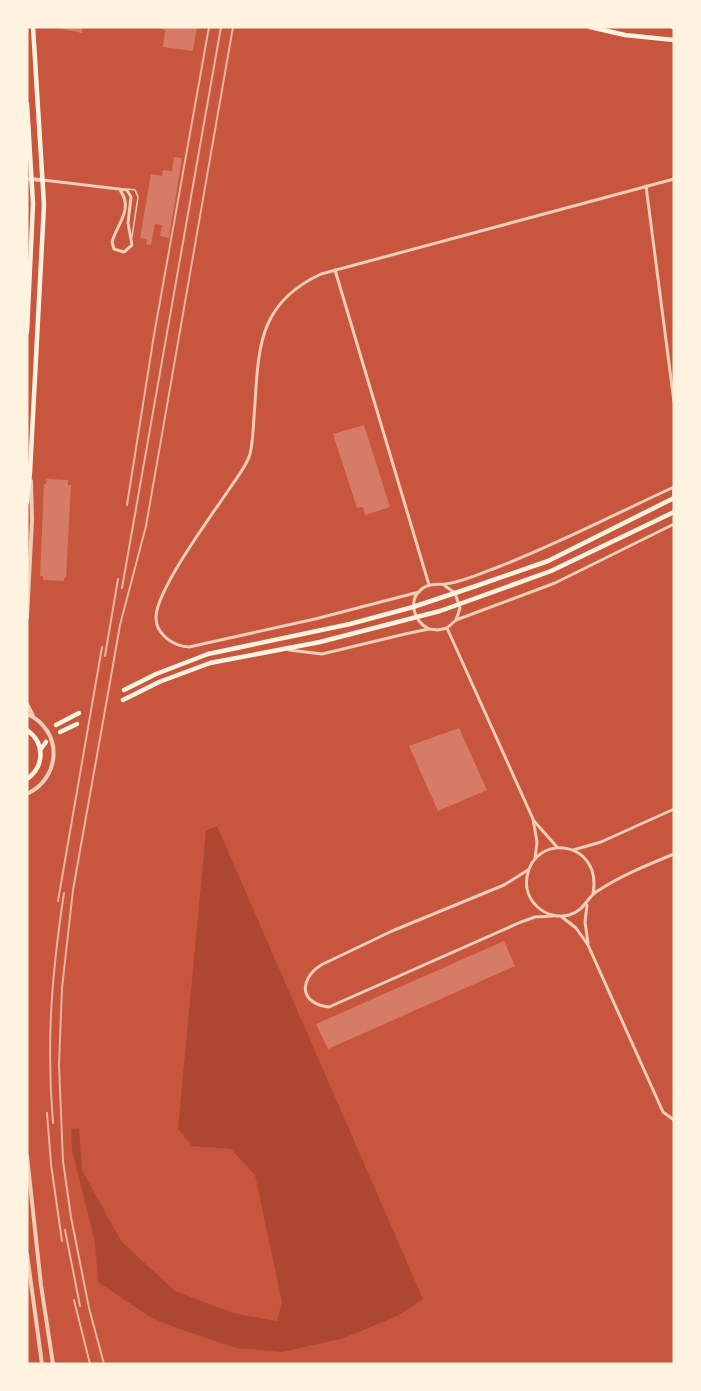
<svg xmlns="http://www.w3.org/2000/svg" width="701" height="1391" font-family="'Archivo Narrow',sans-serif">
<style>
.green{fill:#ae4732}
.building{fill:#d67c66}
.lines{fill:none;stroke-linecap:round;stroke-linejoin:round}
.service{stroke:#f1ccb7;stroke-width:1.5}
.minor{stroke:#f1ccb7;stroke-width:3}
.tertiary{stroke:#f1ccb7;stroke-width:4}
.secondary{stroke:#fff3e0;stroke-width:4.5}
.rail{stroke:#e9b49f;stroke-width:2}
</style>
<rect width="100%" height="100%" fill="#c8553d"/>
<!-- green -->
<path class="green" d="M217 826 423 1299 397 1316 344 1338 283 1352 236 1348 174 1327 150 1317 98 1282 95 1242 72 1150 71 1129 79 1128 82 1170 121 1241 175 1291 233 1313 277 1321 282 1302 255 1175 231 1149 192 1146 178 1129 206 831Z"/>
<!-- building -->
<g class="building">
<path d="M53 27H82V33Z"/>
<path d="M156 27H197L193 51 163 47 165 30Z"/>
<path d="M174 157 182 158 169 238 160 236 162 225 155 224 151 245 146 244 147 239 140 238 151 174 162 176 163 170 172 171Z"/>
<path d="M364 425 390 507 365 515 363 507 357 508 333 434Z"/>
<path d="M47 479 68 480V485H71L66 578H64V581L43 580V576H40L44 484H46Z"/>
<path d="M459 728 487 790 438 811 409 746Z"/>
<path d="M504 941 515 966 328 1049 316 1024Z"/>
</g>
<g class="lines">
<!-- service -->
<path class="service" d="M128 189 135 190 138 197 132 237"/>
<!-- minor -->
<g class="minor">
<path d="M43 180 127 190 131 197 128 223 132 245 124 252 114 249 112 242C117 224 134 209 120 190"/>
<path d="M646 186 674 402"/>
<path d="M335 270 429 585"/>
<path d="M419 592 315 619 189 647C173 646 155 634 156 616 158 587 214 512 232 485 238 476 247 465 250 454 253 442 253 429 254 417 259 354 254 305 321 274L674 179"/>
<path d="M456 620 555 583 674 524"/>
<path d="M447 628 533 819 537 842 535 859"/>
<path d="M429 629C413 621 407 599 423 588 431 583 438 585 445 584 463 582 481 573 498 567 558 544 615 514 674 487"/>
<path d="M289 650 322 654 405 634 429 629 438 630 447 628 456 620 460 608 455 593 445 586"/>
<path d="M534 821 557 847"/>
<path d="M573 850 601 842 674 809"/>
<path d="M528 870 504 885 392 931 321 965C298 980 300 1004 329 1007L521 922 535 917 553 916"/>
<path d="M593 894C603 840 534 832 527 877 523 901 546 921 569 915 584 911 586 899 596 892 620 876 647 865 674 854"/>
<path d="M587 905 585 922 588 943"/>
<path d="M562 917 576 928 588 945 663 1112 674 1120"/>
</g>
<!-- tertiary -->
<g class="tertiary">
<path d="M27 179 43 180"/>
<path d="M674 489V500"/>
<path d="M27 618 32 520 31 481"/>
<path d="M27 704 33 716"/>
<path d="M27 714C63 730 62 777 27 794"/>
<path d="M27 1156 41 1285 53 1364"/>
<path d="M27 1254 42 1364"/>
</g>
<!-- secondary -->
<g class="secondary">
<path d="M590 27 625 35 674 40"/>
<path d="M673 27H674"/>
<path d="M27 104 33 204 27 332"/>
<path d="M27 502 30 472 44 205 33 27"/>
<path d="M124 690 156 674 208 654 350 624 413 607 473 587 548 561 674 498"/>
<path d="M123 700 159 682 210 663 320 642 440 611 551 571 674 512"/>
<path d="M56 725 79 713"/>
<path d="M27 730C45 743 45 766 27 779"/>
<path d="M60 732 77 724"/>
<path d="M40 750 46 742"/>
</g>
<!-- rail -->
<g class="rail">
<path d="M127 505 154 335 209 27"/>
<path d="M122 588 221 27"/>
<path d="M105 656 118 579"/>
<path d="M58 901 102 647"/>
<path d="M47 1113 51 1164 62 1241"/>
<path d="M53 1123C46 1042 52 972 64 893"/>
<path d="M65 1230 80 1306"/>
<path d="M74 1300 90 1364"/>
<path d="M104 1364 89 1308 71 1217 63 1161 59 1065 62 988 73 890 112 671 120 625 146 526 233 27"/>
</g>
</g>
<!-- border -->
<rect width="701" height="1391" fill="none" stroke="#fff3e0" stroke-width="57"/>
</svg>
